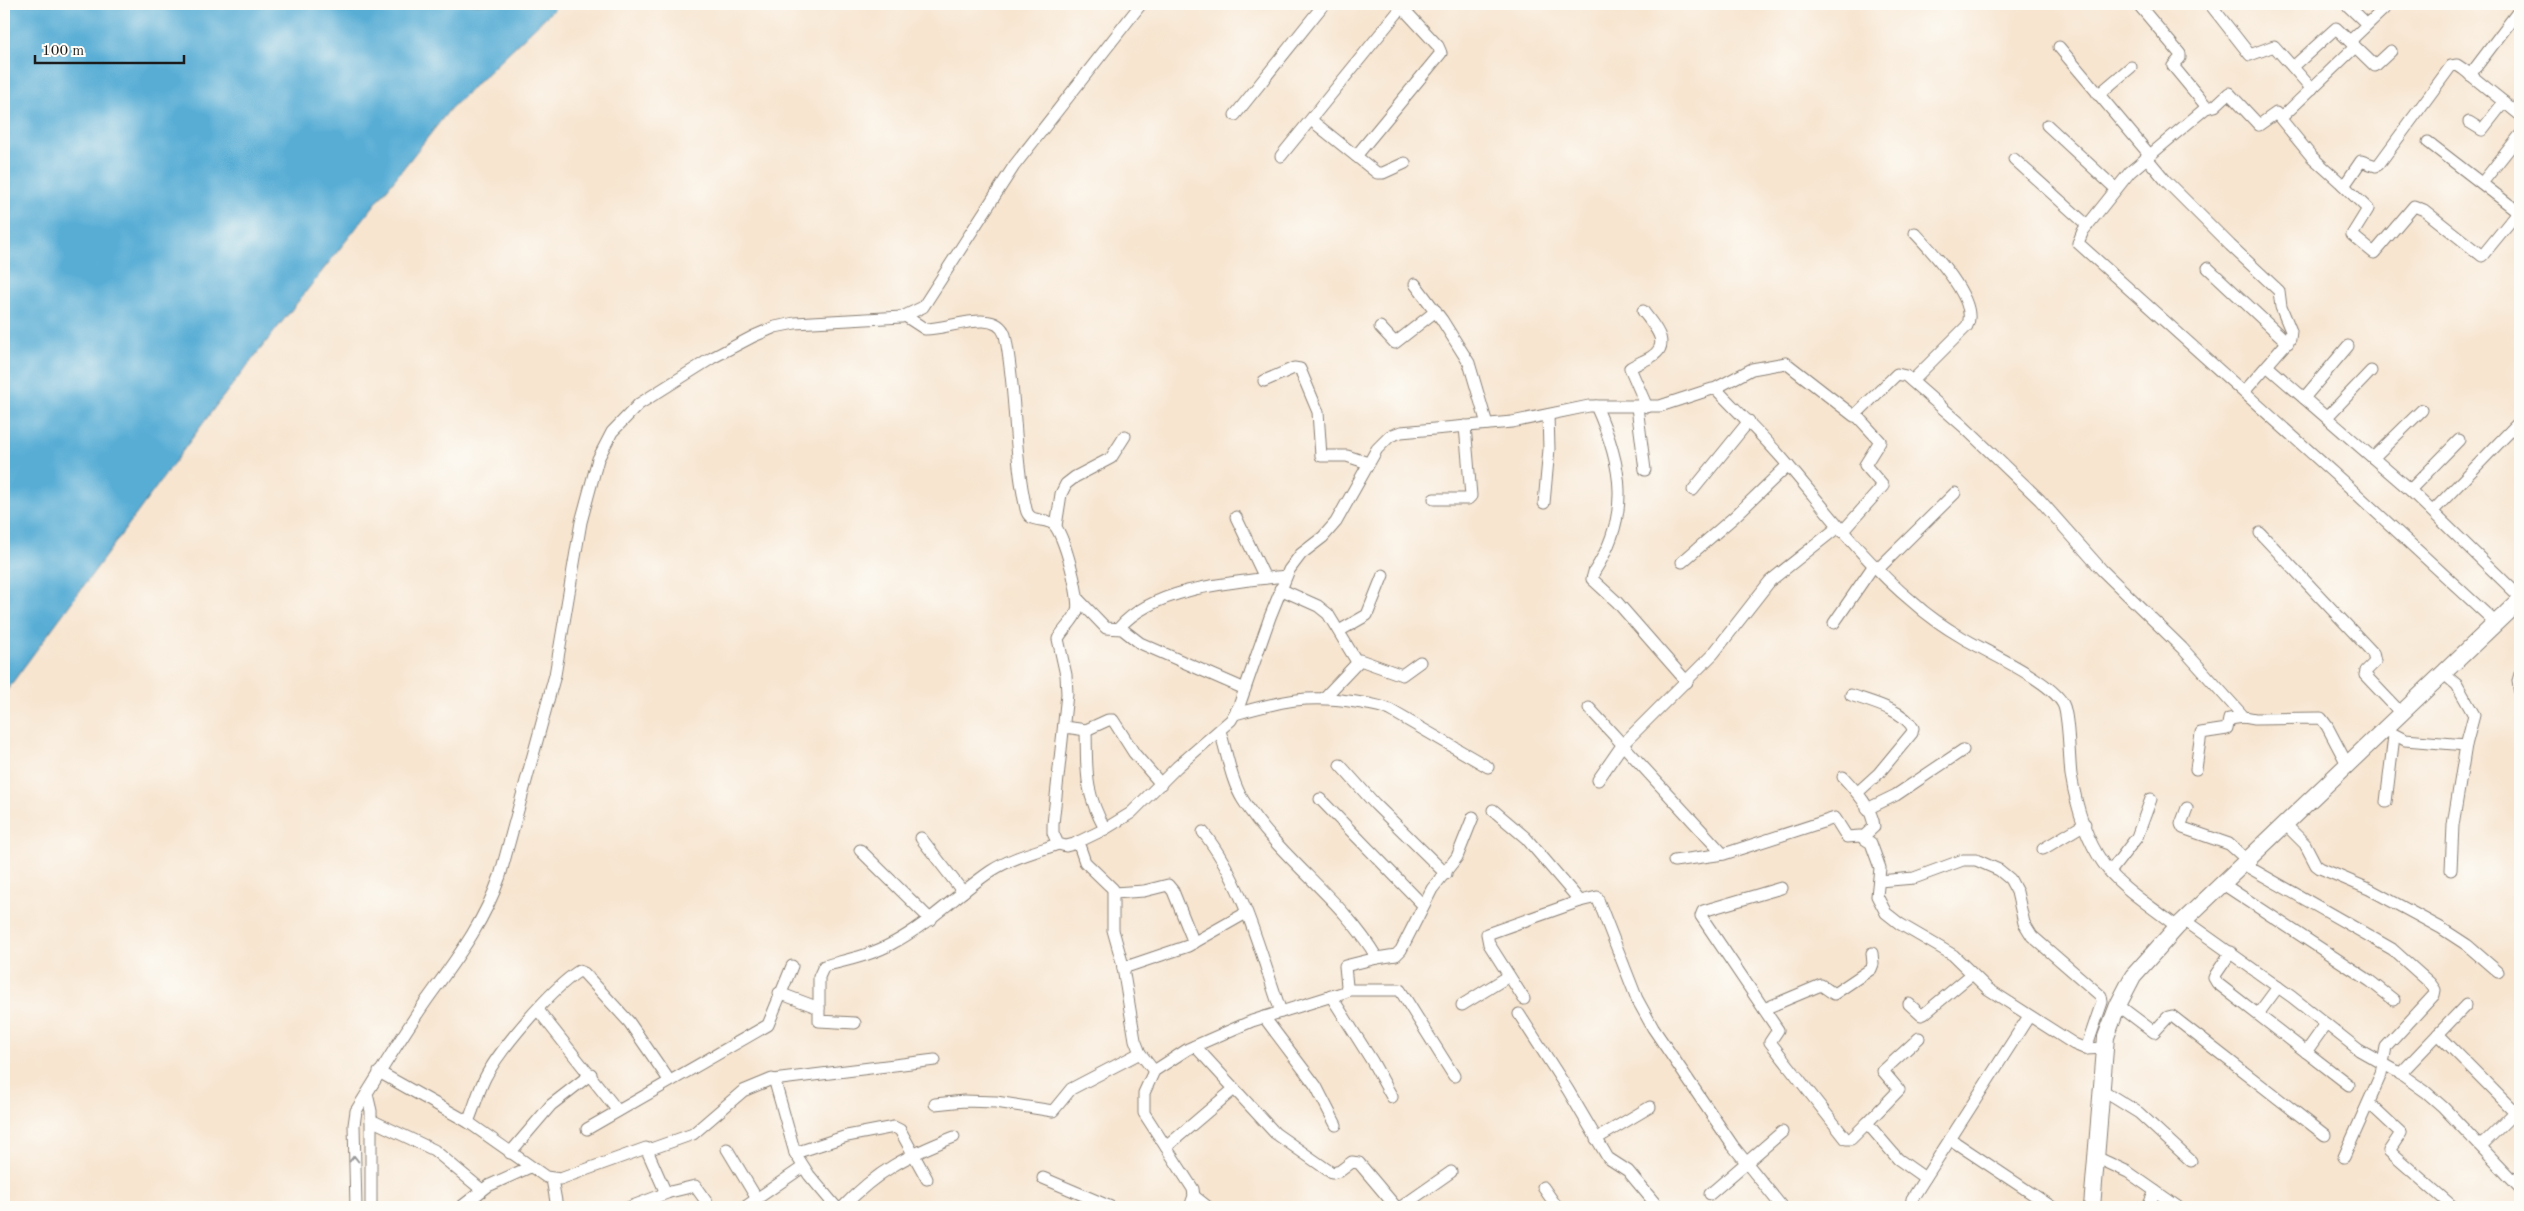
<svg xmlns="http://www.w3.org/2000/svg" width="2524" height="1211" font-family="'Old Standard TT',serif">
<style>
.water{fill:#59add5;stroke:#3a6478}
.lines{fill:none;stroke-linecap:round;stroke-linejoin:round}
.street-casing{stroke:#8a8076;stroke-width:13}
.secondary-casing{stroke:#8a8076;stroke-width:18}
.street{stroke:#fff;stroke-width:11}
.secondary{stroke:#fff;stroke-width:16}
.oneway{stroke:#999}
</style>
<rect width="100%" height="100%" fill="#fdfcf7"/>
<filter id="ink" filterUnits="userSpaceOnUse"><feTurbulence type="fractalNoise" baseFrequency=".02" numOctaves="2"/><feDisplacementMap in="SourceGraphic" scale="10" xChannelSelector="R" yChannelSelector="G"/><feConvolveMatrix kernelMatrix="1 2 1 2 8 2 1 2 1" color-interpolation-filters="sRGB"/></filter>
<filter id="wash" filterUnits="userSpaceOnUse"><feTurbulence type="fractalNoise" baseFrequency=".0096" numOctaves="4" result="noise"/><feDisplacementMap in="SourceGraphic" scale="20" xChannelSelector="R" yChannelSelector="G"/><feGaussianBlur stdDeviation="1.12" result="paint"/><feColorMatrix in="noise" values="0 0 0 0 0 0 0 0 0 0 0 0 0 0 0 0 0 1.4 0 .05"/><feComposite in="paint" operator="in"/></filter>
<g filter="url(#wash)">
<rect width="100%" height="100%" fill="#f7e5d0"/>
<!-- water -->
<path class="water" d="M4 4H559L450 109 218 403 4 694Z"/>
</g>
<g filter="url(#ink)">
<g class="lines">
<defs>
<g id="street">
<path d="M2138 4 2180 54V58L2173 66 2207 107 2130 172 2083 231 2078 243 2348 486 2496 623"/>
<path d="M2210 4 2250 55 2274 46 2312 89"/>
<path d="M2346 4 2367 24"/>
<path d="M2350 41 2389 4"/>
<path d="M2059 47 2149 154"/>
<path d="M2293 67 2336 28 2375 66 2391 51"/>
<path d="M2470 75 2520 9"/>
<path d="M2098 95 2131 67"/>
<path d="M2206 108 2215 106 2229 93 2259 125 2276 113 2312 157 2342 184 2346 183 2361 161 2376 166 2379 164 2451 66 2457 65 2463 69 2520 115"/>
<path d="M1235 115 1324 4"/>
<path d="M2281 118 2355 47"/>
<path d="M1311 120 1377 173H1383L1405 163"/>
<path d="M2469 122 2482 130 2504 102"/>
<path d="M2047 125 2116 189"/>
<path d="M2428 142 2520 213"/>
<path d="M1281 156 1402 7"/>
<path d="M1356 156 1441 53 1438 46 1399 4"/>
<path d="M2146 157 2166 181 2230 245 2279 291 2281 307 2291 331 2290 339 2244 392"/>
<path d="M2014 159 2087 225"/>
<path d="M2482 183 2520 135"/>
<path d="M2342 184 2368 209 2352 235 2374 253 2414 206 2424 210 2482 256 2518 212"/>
<path d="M2208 268 2288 343"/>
<path d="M1415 284 1442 320 1469 363 1487 424"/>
<path d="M1643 311C1653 325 1673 344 1651 357 1644 361 1636 364 1630 368L1647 407"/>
<path d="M905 316 925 329C947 330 996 307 1005 335 1017 392 1013 452 1026 509 1029 524 1044 517 1053 524 1064 532 1081 599 1077 611 1074 621 1063 629 1058 639L1066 675 1067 694 1053 824V833L1058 844 1066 846 1074 844 1105 829 1131 813 1177 767 1231 720 1239 706 1270 617 1289 570 1301 554 1323 537 1336 522 1377 449 1390 436 1401 432 1512 422 1589 406H1660L1712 389 1717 390C1741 415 1765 438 1787 464 1828 512 1865 563 1914 603 1928 616 1946 628 1963 638 1987 652 2051 681 2063 704 2069 715 2069 759 2071 775 2076 804 2086 839 2103 863 2119 887 2154 908 2177 927"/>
<path d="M1380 327 1395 343 1436 311"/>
<path d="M2267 366 2410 490 2520 597"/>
<path d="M1264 381 1294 368 1300 369 1318 412 1321 456H1347L1368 463"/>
<path d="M1912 381 1967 326C1980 302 1931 250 1915 233"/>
<path d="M1714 389 1752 369 1786 363 1854 416 1897 374 1906 376 1963 426 2040 500 2102 570 2182 648 2244 717 2255 719 2321 718 2327 726 2347 764"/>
<path d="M2304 398 2348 346"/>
<path d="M1596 406C1623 466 1631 515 1594 572L1592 579 1617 602 1687 682"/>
<path d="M1637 407 1645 470"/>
<path d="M2327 417 2371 371"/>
<path d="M2373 458 2422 410"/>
<path d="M1693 490 1749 421"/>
<path d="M2410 490 2459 440"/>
<path d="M1434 499H1468L1471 496 1465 426"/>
<path d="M1544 503 1549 449 1548 415"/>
<path d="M2433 511 2520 421"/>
<path d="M1236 517 1265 578"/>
<path d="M1056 526 1061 494 1066 484 1075 477 1111 458 1125 436"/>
<path d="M1842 532 1883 486 1865 465 1880 441 1857 416"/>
<path d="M2260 533 2373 653 2375 662 2366 671 2365 675 2401 713"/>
<path d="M1682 562 1733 518 1788 465"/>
<path d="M1878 569 1955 493"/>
<path d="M1280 589 1318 606 1328 614 1357 662"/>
<path d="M1078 599 1106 628 1122 629 1140 643 1245 689"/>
<path d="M1834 623 1874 565"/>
<path d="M1119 628C1154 587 1234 582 1286 576"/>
<path d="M1339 631 1367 615 1383 575"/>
<path d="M2443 673 2457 685 2474 715 2466 745 2453 825 2451 870"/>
<path d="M2520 674 2518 681 2520 694"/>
<path d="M1851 695C1870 702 1902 709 1913 728L1912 733 1879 773 1857 793"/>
<path d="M1324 698 1360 660 1402 675 1420 662"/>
<path d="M1589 708 1723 854"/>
<path d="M1235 714C1282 701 1307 694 1356 702 1368 704 1379 705 1390 710L1488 767"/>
<path d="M1065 727 1086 730 1108 720H1113L1134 753 1161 784"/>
<path d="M2384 729 2405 740 2466 745"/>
<path d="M1086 730C1087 773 1084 790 1105 829"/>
<path d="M1220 731C1227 753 1231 781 1243 800 1280 859 1342 898 1377 958L1396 955 1401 950 1432 889 1457 857 1473 817"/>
<path d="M1340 765 1375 804 1446 874"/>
<path d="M2196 769 2201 733 2227 729 2229 719 2244 717"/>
<path d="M1843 777C1855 790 1873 809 1874 827L1863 837"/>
<path d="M1598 780 1623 744 1713 654 1770 581 1838 527"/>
<path d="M1320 799 1423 905"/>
<path d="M2386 802 2394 736"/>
<path d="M2187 808 2181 824 2183 828 2229 844 2247 860"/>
<path d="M1867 809 1896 795 1963 750"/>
<path d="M1493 810 1526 838 1580 901"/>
<path d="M2285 824 2305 844 2316 865 2320 868 2369 889 2441 928 2467 945 2498 972"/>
<path d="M1203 832C1243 882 1260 952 1281 1012"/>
<path d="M921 838 963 892"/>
<path d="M1078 842 1085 862 1113 889V930L1122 962 1135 1040 1140 1053 1154 1071"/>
<path d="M2043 849 2085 824"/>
<path d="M860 850 931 920"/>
<path d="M1674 861 1724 854 1835 818 1847 837 1860 836 1871 843 1880 868 1877 896 1886 913 1900 924 1953 955 1988 989 2074 1044 2086 1049 2105 1048"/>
<path d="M2243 864 2392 949 2430 983 2435 990 2434 995 2386 1047 2381 1074 2344 1157"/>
<path d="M2110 872 2137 837 2151 799"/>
<path d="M1879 881 1914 878 1963 860H1976L1999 870 2010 879 2017 892 2024 923 2032 936 2101 996 2102 1002 2086 1049"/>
<path d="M2223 884 2370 981 2394 1000"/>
<path d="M1781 888 1703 911 1701 916 1778 1030 1770 1042 1846 1139H1851L1867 1123 1898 1159 1925 1178"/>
<path d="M1114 893 1144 891 1168 885 1173 891 1194 943"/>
<path d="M2184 920 2292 997 2359 1050 2398 1072 2426 1092 2443 1107 2520 1188"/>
<path d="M2231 952 2216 974 2214 978 2217 983 2349 1085"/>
<path d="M1123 968 1188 946 1246 913"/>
<path d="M1347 990H1400L1454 1076"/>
<path d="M779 993 819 1008"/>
<path d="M1331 996 1372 1061 1392 1097"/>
<path d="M1524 999 1489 944 1487 934 1580 901 1597 897 1637 999 1653 1028 1733 1146 1782 1207"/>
<path d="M1909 1004 1921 1015 1924 1014 1971 975"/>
<path d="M1462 1005 1509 976"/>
<path d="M2118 1005 2154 1032 2168 1017 2172 1016 2325 1135"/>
<path d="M1764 1009 1821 985 1834 994 1871 969 1873 964 1872 953"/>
<path d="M538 1010 618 1111"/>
<path d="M1519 1014 1568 1090 1608 1158 1628 1171 1658 1207"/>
<path d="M2258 1014 2278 987"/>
<path d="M1264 1017 1316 1086 1336 1125"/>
<path d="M855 1023 819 1021V977L824 966C847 960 872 955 893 943 929 924 957 894 991 871 1011 858 1035 852 1058 844"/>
<path d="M2438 1034 2520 1117"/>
<path d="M1195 1046 1275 1133 1332 1173 1340 1171 1352 1162 1359 1163 1396 1207"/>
<path d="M2306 1052 2326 1024"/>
<path d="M379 1072 468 1122 546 1177 560 1179 646 1148 665 1191 670 1192 695 1186 710 1207"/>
<path d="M2400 1074 2466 1005"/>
<path d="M773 1080 935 1060"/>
<path d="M2102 1090 2139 1113 2191 1161"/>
<path d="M367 1094 371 1111V1207"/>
<path d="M2369 1103 2401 1133 2389 1151 2453 1207"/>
<path d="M935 1104 964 1101 996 1102 1053 1111 1071 1089 1140 1053"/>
<path d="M371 1120 434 1150 482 1190"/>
<path d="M468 1122C474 1108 478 1092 485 1078 499 1050 552 988 579 971L584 973 629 1022 669 1080"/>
<path d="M1867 1123 1899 1090 1883 1071 1919 1038"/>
<path d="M587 1129 768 1025 792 966"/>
<path d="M1596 1139 1650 1107"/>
<path d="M1950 1139 2052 1207"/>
<path d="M2481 1146 2515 1112"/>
<path d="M1166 1147 1234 1089"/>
<path d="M727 1149 757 1199"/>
<path d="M648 1150 693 1134 743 1091 772 1079 775 1082 795 1153 809 1175 836 1207"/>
<path d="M510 1153 551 1105 591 1074"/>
<path d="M795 1153 847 1136 894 1127 900 1130 927 1179"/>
<path d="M2096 1157 2128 1172 2178 1207"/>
<path d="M1043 1178 1111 1207"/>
<path d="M552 1179 557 1207"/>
<path d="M1543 1187 1557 1207"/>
<path d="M1710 1194 1782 1132"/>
<path d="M1194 1196 1208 1207"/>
<path d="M356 1207 354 1125 356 1111C379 1074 401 1037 426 1001 456 959 483 925 500 876L555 675 581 522 598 459 612 432 639 404 712 358 754 336 775 327 795 323 902 317 923 307 1014 166 1141 4"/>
<path d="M461 1207 488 1186 530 1167"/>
<path d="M630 1207 667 1193"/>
<path d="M745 1207 803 1167"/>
<path d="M843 1207C877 1171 908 1155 954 1137"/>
<path d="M1190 1207 1194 1196 1193 1189 1144 1113V1093L1154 1071 1188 1049 1252 1021 1345 992 1347 986 1345 966 1377 958"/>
<path d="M1401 1207 1451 1172"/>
<path d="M1911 1207 1912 1199 1922 1183 2029 1016"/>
<path d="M2148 1207 2155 1191"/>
</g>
<path id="secondary" d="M2092 1207 2106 1037 2118 1005 2133 976 2177 927 2520 600"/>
</defs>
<!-- street casing -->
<use href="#street" class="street-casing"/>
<!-- secondary casing -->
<use href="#secondary" class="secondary-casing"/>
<!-- street -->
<use href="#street" class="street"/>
<!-- secondary -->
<use href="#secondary" class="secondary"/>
</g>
<!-- one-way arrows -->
<defs><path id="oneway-chevron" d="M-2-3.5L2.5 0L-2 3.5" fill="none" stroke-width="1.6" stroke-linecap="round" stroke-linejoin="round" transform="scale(1.25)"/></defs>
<use class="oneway" href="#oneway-chevron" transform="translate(354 1159) rotate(-90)"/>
</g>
<!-- margin -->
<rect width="2524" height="1211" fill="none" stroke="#fdfcf7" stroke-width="20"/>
<!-- scale -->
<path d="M35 55v8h149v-8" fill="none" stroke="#1c1c1c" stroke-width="2.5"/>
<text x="42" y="55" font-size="15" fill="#1c1c1c" stroke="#fdfcf7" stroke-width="4" paint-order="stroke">100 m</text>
</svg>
